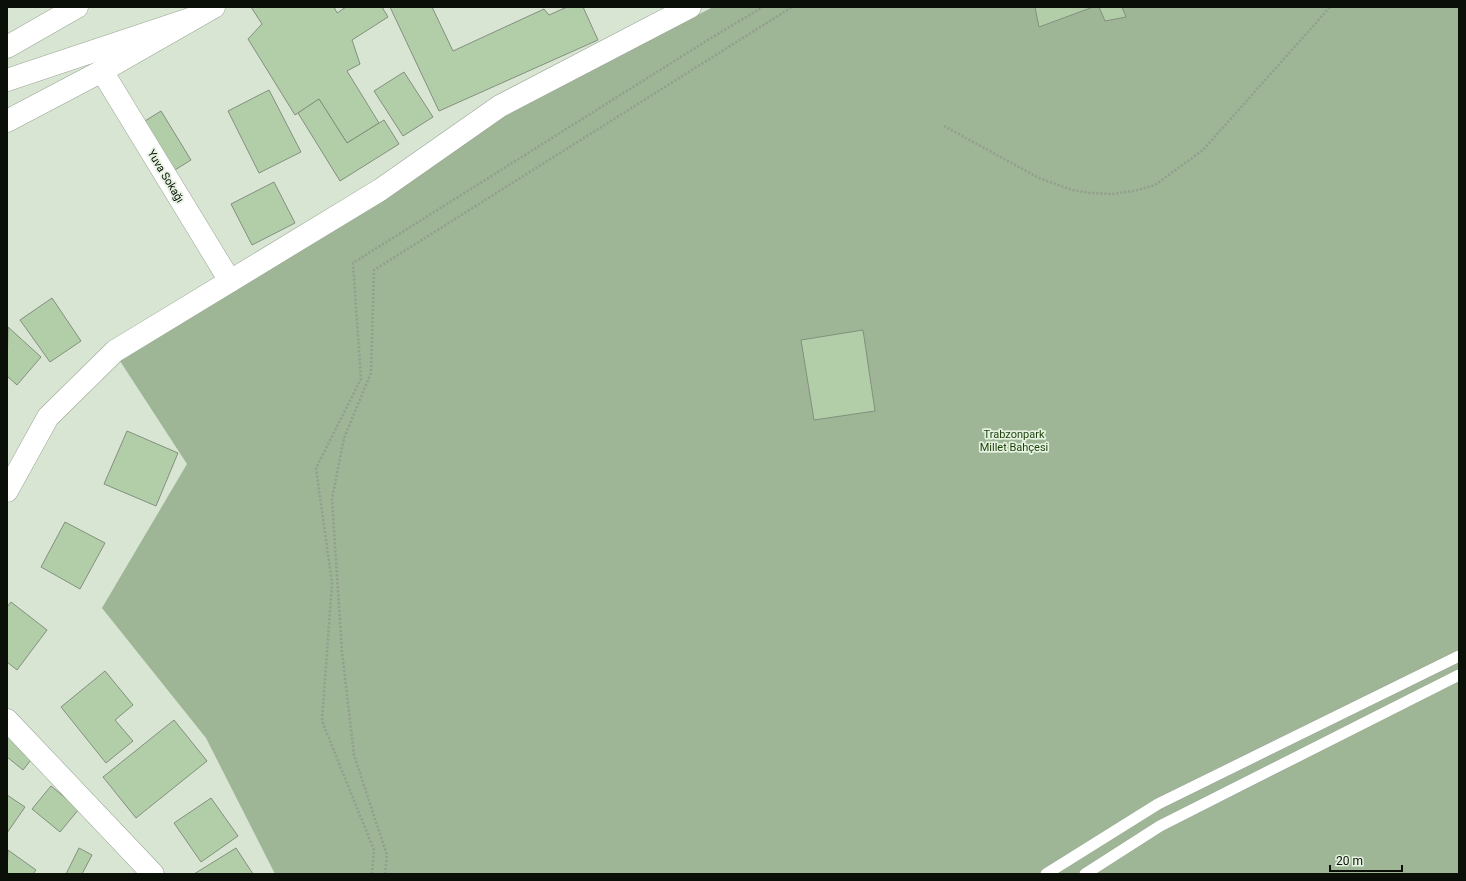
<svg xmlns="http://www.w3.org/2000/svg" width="1466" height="881" font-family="Roboto,sans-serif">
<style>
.green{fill:#9eb596}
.building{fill:#b2cea8;stroke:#83907f}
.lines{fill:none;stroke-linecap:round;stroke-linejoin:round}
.lane-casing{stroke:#99a695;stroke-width:12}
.street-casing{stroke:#99a695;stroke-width:23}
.highway-casing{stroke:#99a695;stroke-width:23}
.path{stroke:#939e8f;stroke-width:2.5;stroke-dasharray:2 2;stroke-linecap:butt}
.lane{stroke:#fff;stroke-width:11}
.street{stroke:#fff;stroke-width:22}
.highway{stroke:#fff;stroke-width:22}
.labels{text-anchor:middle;stroke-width:3.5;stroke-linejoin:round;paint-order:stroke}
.street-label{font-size:11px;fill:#0a0f08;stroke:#e4f2df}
.park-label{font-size:11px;fill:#1b3f09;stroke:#e4f2df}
</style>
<rect width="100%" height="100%" fill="#d7e5d2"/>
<!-- green -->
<path class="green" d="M713 7H1459V874H275L206 738 102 608 187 464 120 361 341 226 480 129Z"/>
<!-- building -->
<g class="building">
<path d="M251 7H334L337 13 346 7H382L388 17 352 40 360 64 347 71 379 123 347 143 319 99 295 115 248 39 262 24Z"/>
<path d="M390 7H432L453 51 544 9 549 15 567 7H583L598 40 439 111Z"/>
<path d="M1035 7H1093L1039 27Z"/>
<path d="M1099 7H1122L1126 17 1105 21Z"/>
<path d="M404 72 433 117 403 136 374 91Z"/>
<path d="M269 90 301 152 259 173 228 111Z"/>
<path d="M319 99 347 143 384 120 399 144 340 181 298 113Z"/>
<path d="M161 111 191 160 170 173 140 124Z"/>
<path d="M274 182 295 223 252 245 231 204Z"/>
<path d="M52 298 81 341 50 362 20 320Z"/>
<path d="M8 327 41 357 17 385 7 376Z"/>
<path d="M863 330 875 411 814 420 801 340Z"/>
<path d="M127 431 178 453 156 506 104 484Z"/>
<path d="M65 522 105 543 80 589 41 567Z"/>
<path d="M11 602 47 630 17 670 7 662V607Z"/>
<path d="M105 671 133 705 115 720 133 741 106 763 61 707Z"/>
<path d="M174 720 207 761 136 818 103 777Z"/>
<path d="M7 735 34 756 23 770 7 757Z"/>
<path d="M51 786 79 809 60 832 32 809Z"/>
<path d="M7 795 25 807 7 833Z"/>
<path d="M211 798 238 836 201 862 174 823Z"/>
<path d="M79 848 92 855 82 874H66Z"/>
<path d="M236 848 253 874H194Z"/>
<path d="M8 850 36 870 33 874H7Z"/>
</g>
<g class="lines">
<defs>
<g id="lane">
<path d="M1046 874 1158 804 1459 656"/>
<path d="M1085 874 1160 826 1459 675"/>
</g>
<g id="street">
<path d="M102 71 230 281"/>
<path d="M7 121 102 71 214 7"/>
<path d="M7 491 48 417 115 351 380 190 500 106 690 7"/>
<path d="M7 720 153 874"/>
</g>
<g id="highway">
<path d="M7 47 77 7"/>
<path d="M7 80 193 18"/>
</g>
</defs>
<!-- lane casing -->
<use href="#lane" class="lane-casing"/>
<!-- street casing -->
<use href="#street" class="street-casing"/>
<!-- highway casing -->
<use href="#highway" class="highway-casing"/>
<!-- path -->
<g class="path">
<path d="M944 126 1039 178 1072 190 1090 193 1112 194 1134 191 1155 185 1203 150 1330 7"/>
<path d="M372 874 374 850 322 721 332 583 316 468 361 379 353 263 711 38 763 7"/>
<path d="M385 874 387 855 354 755 342 652 332 499 344 438 371 373 374 270 792 7"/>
</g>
<!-- lane -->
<use href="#lane" class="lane"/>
<!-- street -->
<use href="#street" class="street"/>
<!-- highway -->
<use href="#highway" class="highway"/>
</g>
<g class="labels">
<!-- street labels -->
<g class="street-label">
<text transform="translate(166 176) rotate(59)" y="4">Yuva Sokağı</text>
</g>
<!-- park labels -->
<g class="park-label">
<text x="1014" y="438">Trabzonpark<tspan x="1014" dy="13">Millet Bahçesi</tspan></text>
</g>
</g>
<!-- border -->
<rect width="1466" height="881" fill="none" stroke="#0a0f08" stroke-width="16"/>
<!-- scale -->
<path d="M1330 865v6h72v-6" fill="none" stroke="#0a0f08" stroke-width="2"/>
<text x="1336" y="865" font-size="12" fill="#0a0f08" stroke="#e4f2df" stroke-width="3" paint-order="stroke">20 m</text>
</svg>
